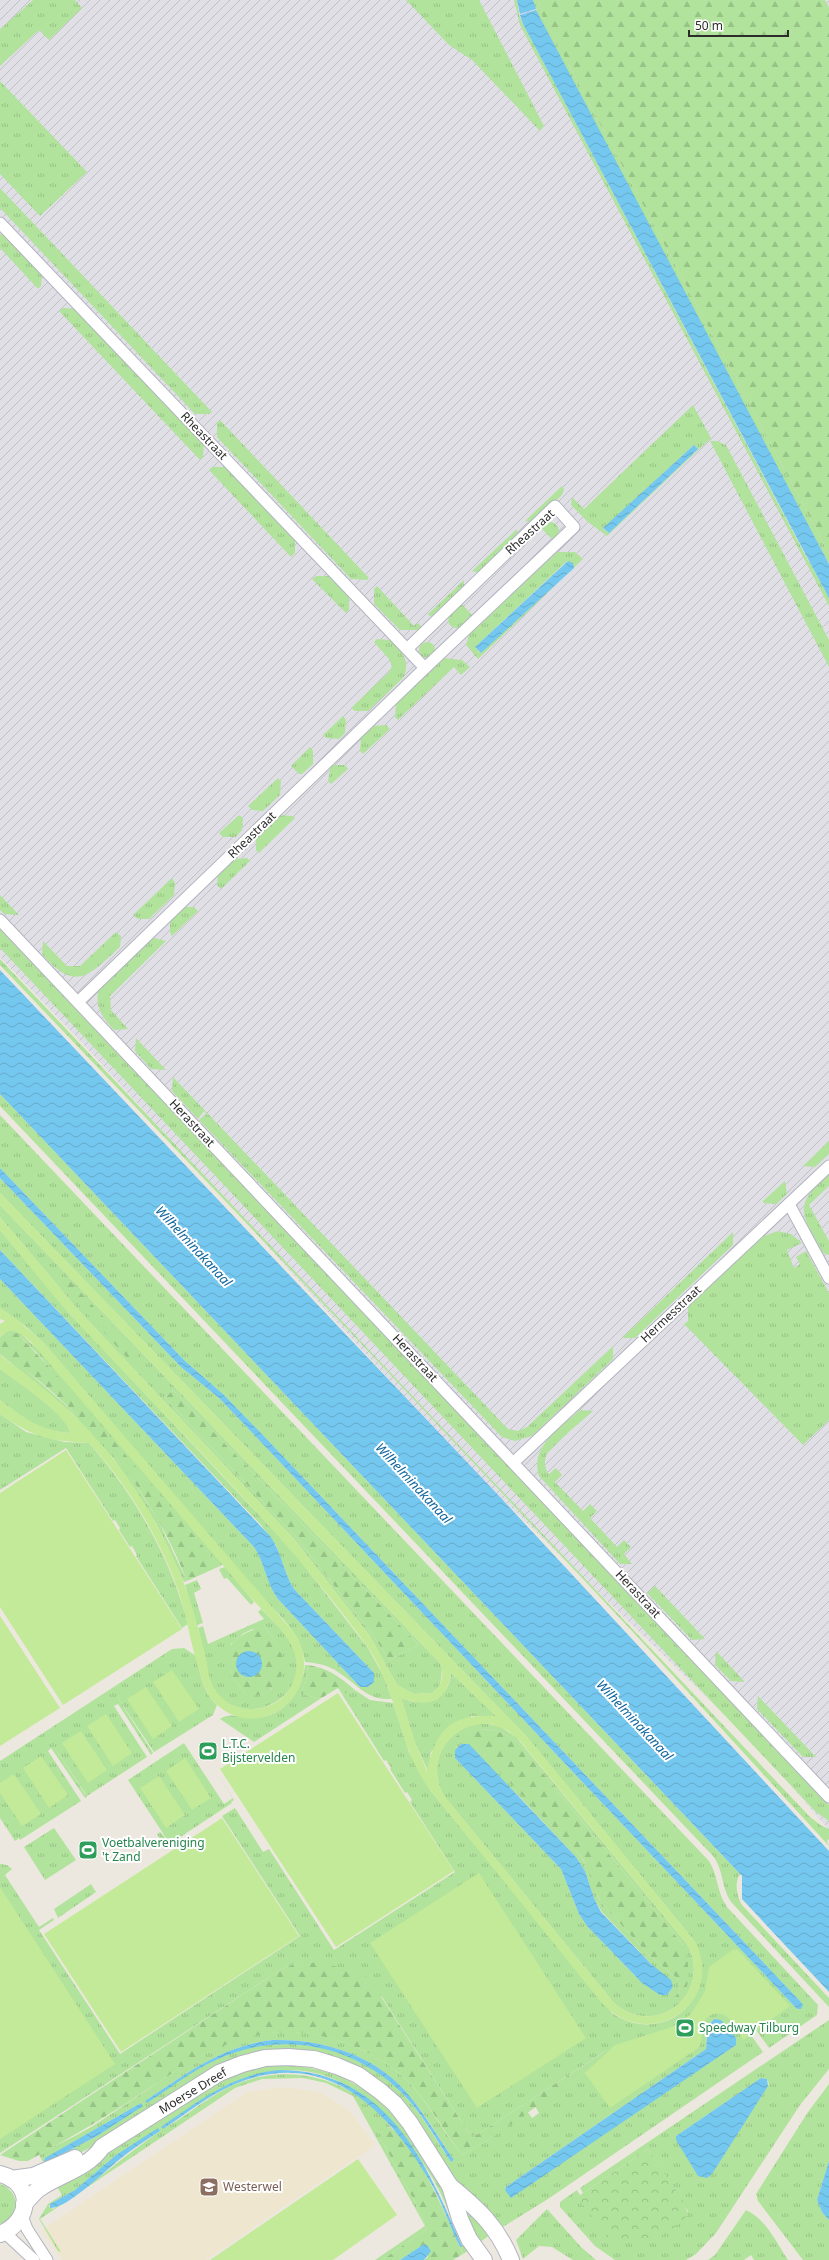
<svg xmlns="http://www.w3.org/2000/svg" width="829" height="2260" font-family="'Noto Sans',sans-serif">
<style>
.industrial{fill:url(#industrial-furrows)}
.education{fill:#efe6cf}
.grass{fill:url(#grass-tufts);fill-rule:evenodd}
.forest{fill:url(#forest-firs)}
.park{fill:url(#park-crowns)}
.pitch{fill:#c3ea98;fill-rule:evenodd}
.water{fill:url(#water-waves)}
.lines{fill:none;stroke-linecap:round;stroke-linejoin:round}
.street-casing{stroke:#b2b4bf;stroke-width:13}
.secondary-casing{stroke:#b2b4bf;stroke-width:18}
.street{stroke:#fff;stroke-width:11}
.secondary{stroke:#fff;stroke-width:16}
.labels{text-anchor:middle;stroke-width:4;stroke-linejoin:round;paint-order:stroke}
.street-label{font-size:12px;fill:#2c2c2c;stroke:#fff}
.leisure-label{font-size:12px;fill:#27864d;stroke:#fff;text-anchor:start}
.education-label{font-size:12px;fill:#785e54;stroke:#fff;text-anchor:start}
.water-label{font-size:13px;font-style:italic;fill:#0f659d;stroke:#fff}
</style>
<defs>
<pattern id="industrial-furrows" width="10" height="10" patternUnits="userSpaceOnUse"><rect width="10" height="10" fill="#e1dfe6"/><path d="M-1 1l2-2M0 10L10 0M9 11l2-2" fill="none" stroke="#c1c0c5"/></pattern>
<pattern id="grass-tufts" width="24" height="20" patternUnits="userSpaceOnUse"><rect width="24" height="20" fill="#b1e39c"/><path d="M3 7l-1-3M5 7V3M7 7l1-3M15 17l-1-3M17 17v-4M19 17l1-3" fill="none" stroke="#98c387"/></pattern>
<pattern id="forest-firs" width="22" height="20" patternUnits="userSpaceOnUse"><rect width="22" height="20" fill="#b1e39c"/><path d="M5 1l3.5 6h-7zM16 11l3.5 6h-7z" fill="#98c387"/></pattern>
<pattern id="park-crowns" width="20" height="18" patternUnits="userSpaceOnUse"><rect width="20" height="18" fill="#b1e39c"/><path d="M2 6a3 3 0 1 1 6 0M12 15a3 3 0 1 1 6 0" fill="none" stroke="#98c387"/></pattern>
<pattern id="water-waves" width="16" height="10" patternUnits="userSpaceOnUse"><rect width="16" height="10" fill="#74c7ee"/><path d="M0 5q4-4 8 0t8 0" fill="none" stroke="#65abcc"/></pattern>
</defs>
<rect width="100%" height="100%" fill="#ede8df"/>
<!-- industrial -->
<path class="industrial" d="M0 0H829V1830L759 1748 467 1465 84 1045 0 957Z"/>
<!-- education -->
<path class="education" d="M287 2087 322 2093 349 2110 375 2145 206 2260H62L42 2230 247 2092Z"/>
<!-- grass -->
<g class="grass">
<path d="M33 0H75L82 8 49 40 39 30 0 66V29Z"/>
<path d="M406 0H479L544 126 540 131 472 60 449 45Z"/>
<path d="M514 0H517L519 15 523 24 809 562 813 563 811 565 829 598V606L520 25Z"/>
<path d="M533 0H538L543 17 829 553V564L539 19 536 10 538 8 536 9Z"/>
<path d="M0 81 87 172 40 216 0 174Z"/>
<path d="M0 188 212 412 209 414H195L0 208Z"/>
<path d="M0 234 6 235 42 273 41 286 38 289 0 248Z"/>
<path d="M63 308 76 309 204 444 203 457 200 460 59 311Z"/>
<path d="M693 405 711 438 607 536 588 522 571 505 572 497 584 509ZM694 445 698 449 609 533 603 529Z"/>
<path d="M220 420 369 578 367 580 351 579 217 437V422Z"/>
<path d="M710 441H717L726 445 829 640V667Z"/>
<path d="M212 467H227L295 540V553L291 557 209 470Z"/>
<path d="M562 486 564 489 562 495 534 521H525Z"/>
<path d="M551 522C562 526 560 534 554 541L540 527Z"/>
<path d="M517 529V536L479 573 472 571Z"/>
<path d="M557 552H575L583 559 478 659 466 645 469 635ZM567 561 574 566V568L480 653 475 647Z"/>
<path d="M316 576H329L349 597V610L346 613 312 579Z"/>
<path d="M464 580V587L432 618 428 614Z"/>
<path d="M377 586 414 626 418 623 422 627 418 630H400L374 604V589Z"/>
<path d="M461 603 474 617C466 624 459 634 449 624L448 616Z"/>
<path d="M377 639 390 640C401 651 412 661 403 678L368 711H355L351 708 389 672 392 666 389 659 374 642Z"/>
<circle cx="427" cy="650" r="8"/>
<path d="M444 658 462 660 470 667 461 675 454 667 398 720 395 717 396 704Z"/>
<path d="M343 716 346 720 345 733 339 739 326 738 323 735Z"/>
<path d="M386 725 390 729 363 754 360 751 361 737 373 726Z"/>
<path d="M310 747 313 751V764L302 774H299L291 766Z"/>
<path d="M331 765H345L348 769 331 784 328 781Z"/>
<path d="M278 778 281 781 280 795 263 811 252 810 248 806Z"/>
<path d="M239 815 243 818 242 830 236 837H223L219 833Z"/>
<path d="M278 815 292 816 295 818 259 853 256 850V836Z"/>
<path d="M247 858 250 861 221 889 217 885 218 873 233 859Z"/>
<path d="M172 878 175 883 174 895 149 919H138L133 915Z"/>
<path d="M0 895 19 915 4 914 0 910Z"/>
<path d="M182 907H194L198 911 172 936 170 932V918Z"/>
<path d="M0 929 829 1805V1821L816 1812 0 948Z"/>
<path d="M116 932 121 936 120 947C88 976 76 993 42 954L43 941 67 966H80Z"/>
<path d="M151 937 166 941 110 996 111 1010 128 1029 114 1030C102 1017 94 1006 99 988Z"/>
<path d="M0 959 810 1817 822 1826 829 1829V1839L827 1841 829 1846 632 1631 352 1334 0 965Z"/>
<path d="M136 1038 166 1070 151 1069 135 1051Z"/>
<path d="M173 1077 508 1429 518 1431 527 1427 613 1346V1359L532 1436 515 1441 502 1437 199 1120 205 1115H207L204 1111 198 1119 172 1091Z"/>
<path d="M0 1094 740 1874C734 1882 737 1897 742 1905L829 1998V2007L732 1903C721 1889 724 1870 713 1856L0 1106Z"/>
<path d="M0 1115 709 1861C718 1875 717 1893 727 1907L818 2005 817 2015 769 2048 756 2030 751 2035 763 2052 548 2199 501 2228 462 2190 403 2103 282 2050 78 2154 46 2167 39 2155C53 2146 68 2140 82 2132 96 2125 109 2115 123 2106 189 2063 245 2014 330 2038 356 2045 380 2057 401 2075 426 2097 441 2129 462 2155L485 2142 527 2111 532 2118 539 2113 535 2106 585 2073 607 2050 472 2138 382 1997 299 1962 280 1970 0 2153V1864L7 1865 12 1869 5 1875 39 1927 53 1918 54 1920 39 1930 120 2054 300 1936 222 1816 235 1808 263 1852 269 1849 334 1950 455 1872 410 1802 412 1800 407 1792 405 1793 390 1769 391 1768 386 1760 384 1761 338 1688 343 1694 355 1690 370 1700 393 1703 409 1752 430 1790 612 2013C665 2049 726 1993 692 1938L528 1738 0 1193V1178L181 1367 219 1398 241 1421 798 2010 799 2000 260 1432 224 1395 184 1360 0 1168ZM714 2019 736 2045 505 2190 506 2187 706 2049 708 2026ZM273 2040C326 2039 378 2056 412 2099 428 2118 440 2140 454 2160L451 2162C436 2140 422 2114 404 2095 358 2046 286 2030 225 2056 197 2067 171 2086 145 2101 186 2074 223 2045 273 2040ZM141 2103 142 2106 97 2136 47 2162 44 2159Z"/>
<path d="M829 1141V1154L815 1167 803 1166Z"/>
<path d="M829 1173V1186L809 1205 829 1241V1255L823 1253C801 1211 792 1208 829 1173Z"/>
<path d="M785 1181 787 1194 776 1204 763 1203V1201Z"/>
<path d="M0 1205 440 1663 442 1668 441 1680 439 1687 432 1693 414 1694 397 1685 370 1636 294 1539 80 1312 0 1217ZM173 1390 419 1645 389 1660 373 1635 295 1536 165 1398Z"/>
<path d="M0 1230 69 1313 292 1550 368 1648 383 1675 392 1699C367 1701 357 1684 338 1672 328 1665 317 1663 305 1662 301 1632 278 1614 258 1593L43 1342 24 1325 0 1308V1279L254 1547C265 1562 266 1583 278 1599L360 1687H368L373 1681 374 1673 294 1589 288 1578 276 1545 261 1525 0 1250Z"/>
<path d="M778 1231 791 1234 802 1243 787 1250 794 1268 800 1264 796 1257 806 1251 829 1293V1420L803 1445 684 1324 688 1321V1307L761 1237Z"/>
<path d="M733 1232V1245L635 1338H622Z"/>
<path d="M13 1330 19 1332 45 1356 223 1564 220 1566 37 1353 18 1334H8L20 1365 83 1420 109 1448 126 1470 157 1518 187 1581 184 1582 156 1523 114 1459 73 1414 0 1354V1337L7 1331Z"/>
<path d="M0 1369C16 1381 66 1413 70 1432L68 1433C38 1430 23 1418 0 1400Z"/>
<path d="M580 1410 593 1411C583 1420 551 1446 546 1456 544 1463 545 1469 549 1474L556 1468 562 1475 555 1482 583 1511 590 1504 597 1511 590 1518 617 1547 624 1540 631 1547 624 1554 632 1564H620L539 1476C529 1447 561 1427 580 1410Z"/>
<path d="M0 1414 26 1432 64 1442 89 1443C135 1495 170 1557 188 1624L182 1628 136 1556 137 1555 132 1546 130 1547 119 1530 120 1528 115 1520 113 1521 66 1448 0 1490Z"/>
<path d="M225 1567 254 1602 251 1605 227 1578 224 1579 219 1569Z"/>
<path d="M197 1580 201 1589 194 1593 203 1623 197 1625 185 1585Z"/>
<path d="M655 1586 705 1639 692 1640 647 1593Z"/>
<path d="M261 1609C274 1622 288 1634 295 1652 311 1698 244 1731 216 1692 206 1678 203 1646 198 1628L203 1626 208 1644 264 1619 258 1612ZM264 1624 278 1648 272 1689 260 1695H247L230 1675 232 1671 231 1644 244 1633Z"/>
<path d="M184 1648 196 1656C200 1674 203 1692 217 1705L213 1715 154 1752 114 1692 153 1753 151 1755 118 1704 114 1706 147 1757 87 1796 47 1736 87 1797 85 1798 51 1748 48 1751 81 1801 20 1840 19 1838 15 1841 0 1818V1761L172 1649Z"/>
<path d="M716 1651 744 1681V1682L731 1681 715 1665Z"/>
<path d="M305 1665H308L306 1681 300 1693 320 1699 254 1742 220 1719C231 1712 238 1718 250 1718 281 1720 302 1694 305 1665Z"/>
<path d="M451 1673 496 1716H471L431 1752 428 1771 415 1743 401 1698C424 1708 449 1701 451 1673Z"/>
<path d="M758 1696 816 1757H803L757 1709Z"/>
<path d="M484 1723 501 1727 516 1737 687 1944C714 1993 656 2040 614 2003L444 1796C425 1762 447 1726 484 1723ZM473 1729C493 1729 504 1731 519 1744L684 1946C685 1962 693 1988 678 2000L675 1997 680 1990 677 1978 649 1955 604 1906 598 1897 589 1869 579 1854 470 1740 465 1739 456 1743ZM461 1744 518 1795 576 1857 585 1871 594 1898 602 1912 673 1987 668 1994 660 1995 636 1977 587 1926 579 1914 561 1869 455 1758V1750Z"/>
<path d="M184 1743 224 1804 233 1798 212 1766 234 1800 231 1802 232 1803 165 1847 157 1834 160 1832 168 1841 128 1780Z"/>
<path d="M54 1828 76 1860 45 1880 24 1847Z"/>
<path d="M91 1884 96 1892 58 1918 54 1909Z"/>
<path d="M829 2020V2069L800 2105 716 2233 696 2254 686 2260H615L595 2246 560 2207V2202L577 2190 580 2195 577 2197 654 2238C667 2231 681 2224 688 2211L648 2149 583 2193 580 2188ZM761 2078 767 2079 769 2084 709 2177 676 2136Z"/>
<path d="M274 2065C389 2063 431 2159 469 2250L463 2254 460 2247 462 2245C452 2223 445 2199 433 2179 359 2056 274 2034 163 2129 185 2117 204 2100 227 2088 286 2059 356 2077 394 2131L389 2127 381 2133V2139L416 2204 427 2229 382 2260H375L425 2226 353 2096 326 2083 303 2078 262 2079 235 2088 40 2219 61 2252 58 2251 39 2219 48 2204 62 2195 56 2185 223 2079 243 2071ZM158 2129 160 2131C123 2156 91 2187 53 2209L49 2207 50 2204 75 2190 116 2155Z"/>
<path d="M829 2084V2161L817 2200 822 2212 829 2220V2260H803L758 2201 756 2194 808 2112Z"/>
<path d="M0 2184C21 2191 20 2217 0 2224Z"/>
<path d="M547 2209 581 2247 596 2260H573L552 2247 539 2246 523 2259 516 2240Z"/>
<path d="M746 2210C766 2219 776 2242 788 2260H754L751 2255 744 2260H708L715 2255Z"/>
<path d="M471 2211 491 2234 479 2243 465 2215Z"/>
</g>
<!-- forest -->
<g class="forest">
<path d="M538 0H825L829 7V553L543 17Z"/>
<path d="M70 1281 139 1355 131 1362 63 1287Z"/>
<path d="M13 1333 18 1334 67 1386 220 1566 187 1581C149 1484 86 1413 2 1352 0 1343 2 1335 13 1333Z"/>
<path d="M173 1390 419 1645 389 1660 373 1635 295 1536 165 1398Z"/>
<path d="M264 1624C270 1636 280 1647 283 1660 286 1674 273 1693 259 1695 255 1696 251 1695 247 1695L230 1675 232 1671C219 1652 234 1637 253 1630L255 1625Z"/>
<path d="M308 1665C328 1668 340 1677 355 1690L343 1694 338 1688 320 1699 300 1693 306 1681Z"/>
<path d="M473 1729C493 1729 504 1731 519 1744L684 1946C689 1962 693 1988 678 2001L675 1997 680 1990 677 1978 649 1955 604 1906C592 1890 592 1869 579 1854L470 1741 463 1740 455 1744 452 1740 462 1732Z"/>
<path d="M299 1962C324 1962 346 1968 369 1978L472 2138 615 2045 585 2073 485 2142 462 2155C442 2129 426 2097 401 2075 380 2057 356 2045 329 2038 246 2015 188 2064 122 2106 91 2126 60 2143 28 2161H19L0 2155 280 1970Z"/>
<path d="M386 2127C412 2130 452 2230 463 2254L453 2260H424L428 2257 421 2246 400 2260H382L427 2229 416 2204 381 2139V2133Z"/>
</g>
<!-- park -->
<path class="park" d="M648 2149 685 2204 688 2215C662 2241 641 2246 607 2237L577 2197Z"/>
<!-- pitch -->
<g class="pitch">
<path d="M0 1193 528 1738 696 1943C725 2006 647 2054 601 2002L427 1786C398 1743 397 1689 367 1646 280 1526 171 1425 71 1315 46 1288 24 1259 0 1230V1217L80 1312 294 1539 370 1636 397 1685 414 1694 432 1693C442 1687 445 1674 440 1663L0 1205ZM451 1673 496 1716C451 1713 436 1729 427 1771L415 1743 401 1698C427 1707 446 1705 451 1673ZM490 1724 507 1730 520 1741 687 1944C714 1993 656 2040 614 2003L444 1796C424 1761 450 1721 490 1724Z"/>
<path d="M0 1308 16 1319 43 1342 296 1635C328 1691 259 1748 214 1702 197 1685 188 1617 178 1590 159 1537 128 1485 89 1443 46 1440 37 1439 0 1414V1400C23 1417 38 1430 68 1433L70 1432C66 1414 16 1381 0 1369V1354C5 1360 13 1364 19 1369 34 1380 49 1393 64 1406 112 1449 150 1504 176 1564 189 1593 197 1623 205 1654 208 1666 208 1681 216 1691 228 1709 254 1714 273 1704 283 1699 291 1690 294 1679 306 1645 271 1620 251 1598L31 1342C21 1334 11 1324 0 1337V1324L5 1321 0 1319Z"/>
<path d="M66 1450 182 1629 63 1705 0 1607V1493Z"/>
<path d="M0 1616 60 1708 0 1746Z"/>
<path d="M172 1670 199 1709 179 1722 153 1682Z"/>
<path d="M146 1687 172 1726 153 1739 127 1699Z"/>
<path d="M338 1693 454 1871 336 1947 220 1769Z"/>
<path d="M106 1714 132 1753 113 1766 87 1726Z"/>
<path d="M81 1731 107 1770 88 1783 62 1743Z"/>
<path d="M41 1756 68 1795 49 1808 23 1768Z"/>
<path d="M185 1758 211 1798 192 1810 166 1771Z"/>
<path d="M14 1774 41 1814 22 1826 0 1793V1783Z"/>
<path d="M159 1776 185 1815 166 1828 140 1788Z"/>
<path d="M222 1818 299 1936 121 2052 44 1934Z"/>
<path d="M479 1873 586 2038 477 2108 370 1943Z"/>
<path d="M0 1887 115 2064 0 2139Z"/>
<path d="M734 1949 738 1950 790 2006 743 2040C737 2028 727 2008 711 2015 707 2017 704 2020 703 2024 700 2032 704 2041 698 2048L610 2108 585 2073 615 2045 672 2027 691 2014 705 1991 709 1967Z"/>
<path d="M358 2159 397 2215 333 2260H210Z"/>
</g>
<!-- water -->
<g class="water">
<path d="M517 0H533L536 9 520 14Z"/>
<path d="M536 10 829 564V598L523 24 520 15Z"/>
<path d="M694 445 698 449 609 533 603 528Z"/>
<path d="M568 561 573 563 574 568 481 653 475 647Z"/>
<path d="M0 970 500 1497 829 1851V1992L742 1899V1876L0 1094Z"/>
<path d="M0 1168 184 1360 224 1395 260 1432 799 2000 803 2005 801 2009H797L241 1421 219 1398 181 1367 0 1178Z"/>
<path d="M0 1250 270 1536C282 1552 283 1572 294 1589L374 1673V1682L368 1687H360L278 1599C266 1583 265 1563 254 1547L0 1279Z"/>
<circle cx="249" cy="1664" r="13"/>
<path d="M461 1744H469L576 1857 585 1871 594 1898 601 1912 651 1964 671 1980 673 1987 667 1995H660L642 1983 587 1926 579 1914 561 1869 455 1758V1750Z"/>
<path d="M714 2019 721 2020 736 2038V2045L511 2198 505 2190 506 2187 706 2049 708 2026Z"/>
<path d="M273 2040C325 2039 379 2056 412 2099 427 2118 440 2140 454 2160L451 2162C436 2139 422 2113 402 2093 353 2044 279 2030 216 2060 191 2071 169 2089 147 2103L145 2101C186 2074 223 2045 273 2040Z"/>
<path d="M279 2070C386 2070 426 2161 462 2246L460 2247C449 2225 442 2201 429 2180 387 2108 325 2047 235 2084 209 2095 186 2114 163 2129L161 2127C198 2102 233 2074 279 2070Z"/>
<path d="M761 2078 767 2079 768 2086 712 2174 707 2178 698 2176 676 2140V2136Z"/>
<path d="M141 2103 143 2106 97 2136 47 2162 44 2161 45 2158Z"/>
<path d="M158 2128 160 2131C146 2140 132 2149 120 2159 106 2170 67 2209 50 2208V2204L75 2190 116 2155Z"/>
<path d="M829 2161V2220L822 2212 817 2200Z"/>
<path d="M426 2244 431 2251 424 2260H400L421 2246Z"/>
</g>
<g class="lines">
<defs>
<g id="street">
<path d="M0 223 425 668 78 1002"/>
<path d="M407 649 555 506 574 527 425 668"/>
<path d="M0 920 829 1797"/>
<path d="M789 1204 829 1278"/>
<path d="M514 1462 829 1166"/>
<path d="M22 2216 27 2229 47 2260"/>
<path d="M4 2232 34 2260"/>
</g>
<g id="secondary">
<path d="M0 2174C35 2183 31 2222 0 2234"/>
<path d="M11 2179 33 2176 75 2158"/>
<path d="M450 2186C478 2209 497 2226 511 2260"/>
<path d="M24 2204C29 2199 34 2192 40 2188 59 2175 90 2167 102 2147L219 2073 242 2064 265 2058 288 2057 314 2059 337 2066 358 2075 380 2091 395 2104 410 2123 450 2186 460 2219 469 2239 484 2260"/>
</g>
</defs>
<!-- street casing -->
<use href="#street" class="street-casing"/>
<!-- secondary casing -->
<use href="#secondary" class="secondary-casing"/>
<!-- street -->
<use href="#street" class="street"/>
<!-- secondary -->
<use href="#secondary" class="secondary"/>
</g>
<!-- icons -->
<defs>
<symbol id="stadium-square" viewBox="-11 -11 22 22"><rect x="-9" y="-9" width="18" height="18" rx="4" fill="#2e9e5b" stroke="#fff"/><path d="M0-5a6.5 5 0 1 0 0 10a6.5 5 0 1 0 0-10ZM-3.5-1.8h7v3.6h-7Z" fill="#fff"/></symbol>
<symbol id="school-square" viewBox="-11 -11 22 22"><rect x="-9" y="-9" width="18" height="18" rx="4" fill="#8d6e63" stroke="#fff"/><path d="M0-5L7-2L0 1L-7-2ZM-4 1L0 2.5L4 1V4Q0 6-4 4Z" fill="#fff"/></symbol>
</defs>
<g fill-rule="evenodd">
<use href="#stadium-square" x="197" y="1740" width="22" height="22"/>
<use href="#stadium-square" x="77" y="1839" width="22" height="22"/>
<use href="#stadium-square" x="674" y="2017" width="22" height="22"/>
<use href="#school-square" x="198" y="2176" width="22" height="22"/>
</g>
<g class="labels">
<!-- street labels -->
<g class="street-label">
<text transform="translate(204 436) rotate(46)" y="4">Rheastraat</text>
<text transform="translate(530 532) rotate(-42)" y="4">Rheastraat</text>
<text transform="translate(252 835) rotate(-44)" y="4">Rheastraat</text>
<text transform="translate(192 1123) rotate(47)" y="4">Herastraat</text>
<text transform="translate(671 1314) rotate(-43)" y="4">Hermesstraat</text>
<text transform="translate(415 1358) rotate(47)" y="4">Herastraat</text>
<text transform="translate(638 1594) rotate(47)" y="4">Herastraat</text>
<text transform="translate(193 2091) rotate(-31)" y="4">Moerse Dreef</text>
</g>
<!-- leisure labels -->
<g class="leisure-label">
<text x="222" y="1748">L.T.C.<tspan x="222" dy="14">Bijstervelden</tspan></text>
<text x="102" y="1847">Voetbalvereniging<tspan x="102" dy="14">'t Zand</tspan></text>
<text x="699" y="2032">Speedway Tilburg</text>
</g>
<!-- education labels -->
<g class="education-label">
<text x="223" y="2191">Westerwel</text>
</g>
<!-- water labels -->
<g class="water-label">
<text transform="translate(194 1246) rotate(47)" y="5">Wilhelminakanaal</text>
<text transform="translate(414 1483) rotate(47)" y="5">Wilhelminakanaal</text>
<text transform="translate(635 1720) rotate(47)" y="5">Wilhelminakanaal</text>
</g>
</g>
<!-- scale -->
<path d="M689 30v6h99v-6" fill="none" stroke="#2c2c2c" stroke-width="2"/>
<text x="695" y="30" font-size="12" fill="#2c2c2c" stroke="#ffffff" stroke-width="3" paint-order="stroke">50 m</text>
</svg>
